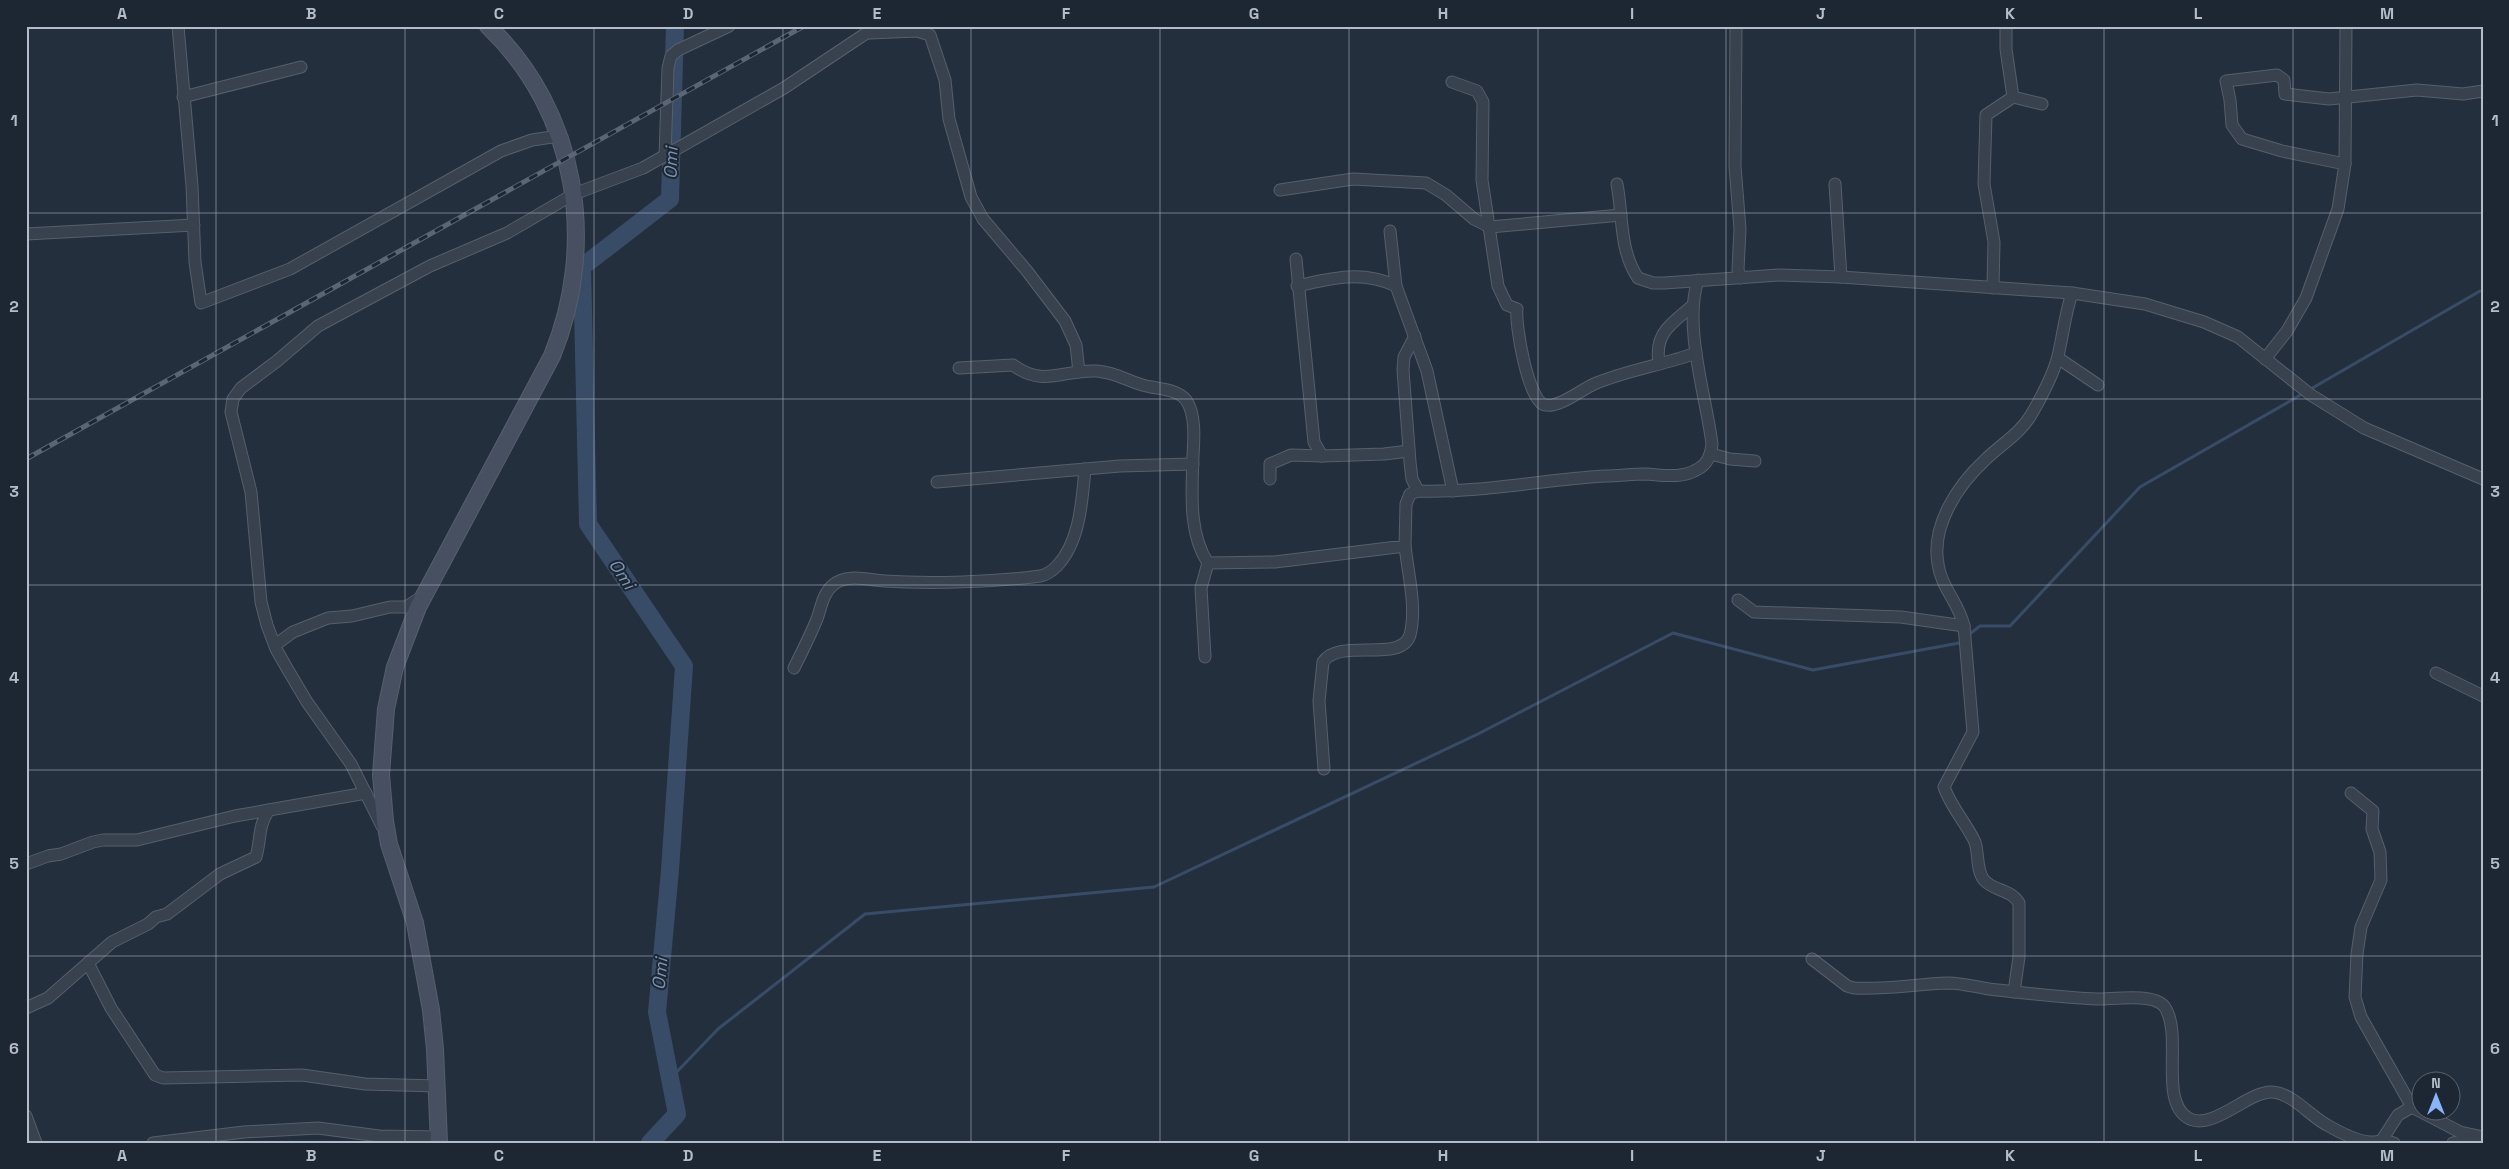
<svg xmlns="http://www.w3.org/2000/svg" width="2509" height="1169" font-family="'Space Grotesk',sans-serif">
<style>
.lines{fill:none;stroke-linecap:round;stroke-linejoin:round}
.stream{stroke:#394c67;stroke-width:3}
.river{stroke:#394c67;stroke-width:18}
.minor-casing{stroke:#565f6c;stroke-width:13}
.secondary-casing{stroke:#565f6c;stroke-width:18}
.minor{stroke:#38414e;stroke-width:11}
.secondary{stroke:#465061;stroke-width:16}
.rail-casing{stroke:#5a6575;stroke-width:5}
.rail{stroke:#1d2633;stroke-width:3;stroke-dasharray:9;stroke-linecap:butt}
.grid{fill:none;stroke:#b4bcc9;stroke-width:1;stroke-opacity:0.55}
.labels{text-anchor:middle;stroke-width:4;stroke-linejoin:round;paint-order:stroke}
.water-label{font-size:18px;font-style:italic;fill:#7c92b1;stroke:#1d2633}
.neatline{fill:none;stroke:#b4bcc9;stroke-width:2}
.grid-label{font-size:16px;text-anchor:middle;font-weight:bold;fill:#b4bcc9}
</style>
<rect width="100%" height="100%" fill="#242f3e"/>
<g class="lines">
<!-- stream -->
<g class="stream">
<path d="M2309 390 2480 291"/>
<path d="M1967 636 1980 626H2010L2140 487 2304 393"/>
<path d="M670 1079 718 1029 865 914 1154 887 1478 734 1673 633 1813 670 1959 643 1962 640"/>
</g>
<!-- river -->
<path class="river" d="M650 1143 677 1114 657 1012 670 870 684 666 588 524 582 267 670 199 675 26"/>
<defs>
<g id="minor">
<path d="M178 26 192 186 195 262 201 303 290 269 501 151 532 140 559 136"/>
<path d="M1736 26 1735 166 1740 229 1738 270 1741 278"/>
<path d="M2006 26V49L2013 97"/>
<path d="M869 33 917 31 930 35 945 80 949 119 971 197 983 219 1027 271 1065 321 1076 345 1079 372"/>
<path d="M1452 82 1477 91 1483 102 1482 180 1498 286 1507 305 1517 309C1515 325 1528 401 1545 405 1559 408 1581 390 1594 384 1627 370 1663 365 1696 353"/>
<path d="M183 97 301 67"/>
<path d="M665 156 668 68 671 56 678 50 729 26"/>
<path d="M2345 164 2282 151 2242 139 2232 125 2230 100 2226 81 2277 75 2284 80 2285 94 2329 99 2417 90 2463 94 2483 91"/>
<path d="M1617 184C1623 215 1619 250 1638 278L1653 283H1664L1779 275 1841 277 2072 293 2145 304 2204 322 2238 337 2311 395 2364 428 2483 479"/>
<path d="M1835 184 1841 277"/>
<path d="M1280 190 1353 179 1426 183 1446 195 1474 219 1490 227 1621 215"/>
<path d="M1390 231 1396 286"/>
<path d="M26 234 194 225"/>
<path d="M1296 259 1314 442 1322 456 1384 454 1409 451"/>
<path d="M1297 286C1331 278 1363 270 1396 286L1427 371 1453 491"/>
<path d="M1993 288 1994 242 1984 184 1986 115 2013 97 2042 104"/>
<path d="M1415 336 1404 357 1403 370 1410 462 1412 479 1418 491"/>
<path d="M2058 358 2098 385"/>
<path d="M2265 359 2287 331 2306 298 2338 209 2345 164 2346 26"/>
<path d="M1659 363C1654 332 1672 324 1693 305"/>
<path d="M959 368 1013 365C1044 388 1063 369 1097 371 1120 373 1131 384 1151 387 1162 389 1178 390 1186 400 1196 414 1194 439 1193 456 1192 491 1188 533 1208 563L1275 562 1405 546 1406 504 1410 494 1418 491C1480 493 1541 480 1604 476 1618 476 1632 474 1646 474 1663 475 1682 479 1698 469 1708 464 1711 455 1712 444 1706 396 1683 326 1698 280"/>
<path d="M1711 454 1730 459 1755 461"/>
<path d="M1270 479V464L1291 455 1322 456"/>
<path d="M937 482 1120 466 1193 464"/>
<path d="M1738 600 1754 612 1901 617 1964 626"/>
<path d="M275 645 293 632 328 618 352 616 390 607H406L422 597"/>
<path d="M1205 657 1201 588 1208 563"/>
<path d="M794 668C802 652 810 636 817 619 821 608 823 593 833 585 846 573 869 580 884 581 930 584 996 582 1040 576 1046 575 1053 570 1057 566 1080 542 1082 501 1085 469"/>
<path d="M2436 673 2483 696"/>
<path d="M1324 769 1319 701 1323 662C1340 637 1401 664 1410 635 1417 607 1408 574 1405 546"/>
<path d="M2351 793 2373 811 2372 829 2380 852 2381 880 2361 927 2357 954 2355 997 2361 1017 2412 1107 2460 1132 2483 1137"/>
<path d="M382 826 351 764 307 702 288 670 276 649 267 625 261 602 251 492 231 412 233 399 241 388 277 361 318 326 430 266 507 233 574 194 643 168 784 88 877 26"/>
<path d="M26 864 48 856 61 854 93 842 103 840H137L235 816 269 810"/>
<path d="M1812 959 1847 986 1854 988C1885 990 1917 984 1948 983 1962 983 1975 987 1989 989 2025 993 2062 998 2098 999 2114 999 2153 993 2164 1006 2184 1033 2158 1100 2188 1118 2212 1132 2248 1091 2272 1092 2292 1093 2310 1116 2327 1125 2339 1132 2354 1140 2369 1142 2380 1143 2380 1138 2394 1143"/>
<path d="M88 963 111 1008 155 1075 163 1078 302 1075 365 1084 437 1086"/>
<path d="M2014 992 2019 957V903C2011 889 1993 891 1984 880 1976 870 1979 854 1975 842 1966 823 1951 807 1944 787L1973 732 1964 626C1959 603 1941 587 1938 564 1931 525 1958 485 1985 460 2000 445 2020 434 2031 415 2040 400 2054 373 2058 356 2063 335 2065 314 2072 293"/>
<path d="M26 1008 48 998 112 942 148 924 156 917 167 914 220 874 256 857C261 840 258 825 269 810L366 793"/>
<path d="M26 1116 36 1143"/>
<path d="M153 1143 244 1132 318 1128 379 1136 439 1137"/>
<path d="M2380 1143 2398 1115 2412 1107"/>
<path d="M2453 1143 2476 1139"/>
</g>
<path id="secondary" d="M439 1143 435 1049 431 1010 415 923 389 844 385 821 381 775 386 709 395 667 418 607 552 356C598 244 578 112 488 26"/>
</defs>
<!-- minor casing -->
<use href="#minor" class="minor-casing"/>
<!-- secondary casing -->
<use href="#secondary" class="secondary-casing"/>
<!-- minor -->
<use href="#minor" class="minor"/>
<!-- secondary -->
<use href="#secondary" class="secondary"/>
<defs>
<path id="rail" d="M26 459 804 26"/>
</defs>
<!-- rail casing -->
<use href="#rail" class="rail-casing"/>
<!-- rail -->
<use href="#rail" class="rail"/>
</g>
<!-- grid -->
<path class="grid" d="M216 26V1143M405 26V1143M594 26V1143M783 26V1143M971 26V1143M1160 26V1143M1349 26V1143M1538 26V1143M1726 26V1143M1915 26V1143M2104 26V1143M2293 26V1143M26 213H2483M26 399H2483M26 585H2483M26 770H2483M26 956H2483"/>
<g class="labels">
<!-- water labels -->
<g class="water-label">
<text transform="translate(671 163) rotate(-88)" y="6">Omi</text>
<text transform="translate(622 574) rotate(56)" y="6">Omi</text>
<text transform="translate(660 974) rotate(-85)" y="6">Omi</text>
</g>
</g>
<!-- border -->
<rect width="2509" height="1169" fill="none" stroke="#1d2633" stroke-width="55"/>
<!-- north arrow -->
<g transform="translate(2436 1096)"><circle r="24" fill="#1d2633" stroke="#59626f"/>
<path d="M0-4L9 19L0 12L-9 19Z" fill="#8ab4f8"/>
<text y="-8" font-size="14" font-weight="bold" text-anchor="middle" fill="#b4bcc9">N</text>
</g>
<rect x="28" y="28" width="2454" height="1114" class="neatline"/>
<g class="grid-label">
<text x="122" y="19">A</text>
<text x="311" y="19">B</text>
<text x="499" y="19">C</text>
<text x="688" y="19">D</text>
<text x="877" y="19">E</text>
<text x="1066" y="19">F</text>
<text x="1254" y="19">G</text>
<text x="1443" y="19">H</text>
<text x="1632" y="19">I</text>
<text x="1821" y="19">J</text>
<text x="2010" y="19">K</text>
<text x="2198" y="19">L</text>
<text x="2387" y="19">M</text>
<text x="14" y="126">1</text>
<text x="2495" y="126">1</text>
<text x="14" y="312">2</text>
<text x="2495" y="312">2</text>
<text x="14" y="497">3</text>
<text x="2495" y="497">3</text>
<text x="14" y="683">4</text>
<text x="2495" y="683">4</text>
<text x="14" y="869">5</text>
<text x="2495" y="869">5</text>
<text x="14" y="1054">6</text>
<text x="2495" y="1054">6</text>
<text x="122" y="1161">A</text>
<text x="311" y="1161">B</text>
<text x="499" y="1161">C</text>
<text x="688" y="1161">D</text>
<text x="877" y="1161">E</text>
<text x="1066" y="1161">F</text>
<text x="1254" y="1161">G</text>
<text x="1443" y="1161">H</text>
<text x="1632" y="1161">I</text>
<text x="1821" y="1161">J</text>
<text x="2010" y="1161">K</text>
<text x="2198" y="1161">L</text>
<text x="2387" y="1161">M</text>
</g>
</svg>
